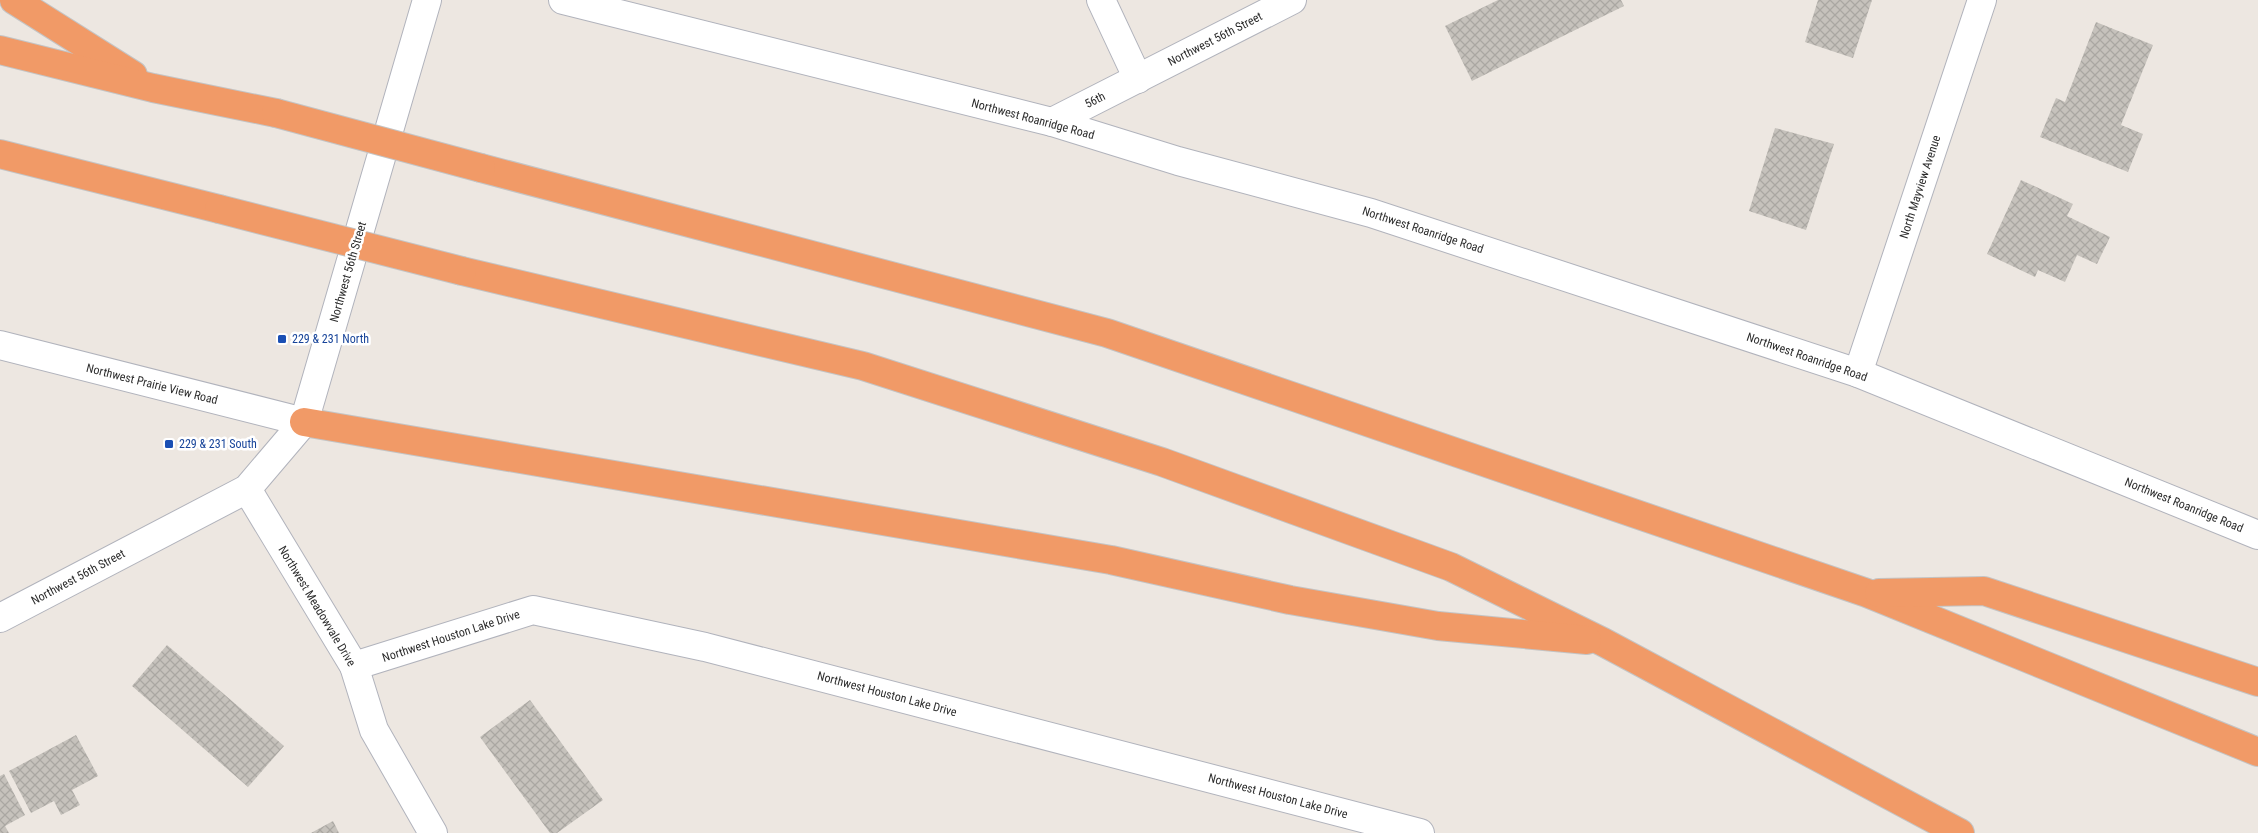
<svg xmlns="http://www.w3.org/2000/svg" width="2258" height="833" font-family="'Roboto Condensed',sans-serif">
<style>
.building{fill:url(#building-cross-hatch)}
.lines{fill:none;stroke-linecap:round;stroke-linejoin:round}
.minor-casing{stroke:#b1b3bc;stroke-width:30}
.highway-casing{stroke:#c4c4c4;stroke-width:30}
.minor{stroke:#fff;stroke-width:28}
.highway{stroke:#f19a67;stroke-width:28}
.highway-bridge-casing{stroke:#c4c4c4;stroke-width:30;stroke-linecap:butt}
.highway-bridge{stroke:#f19a67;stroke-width:28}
.transit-dot{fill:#1a4fb4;stroke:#fff;stroke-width:2}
.labels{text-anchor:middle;stroke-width:5;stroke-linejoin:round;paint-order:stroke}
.street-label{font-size:12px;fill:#2d2d2d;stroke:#fff}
.transit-label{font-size:12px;fill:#164399;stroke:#fff;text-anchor:start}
</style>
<defs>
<pattern id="building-cross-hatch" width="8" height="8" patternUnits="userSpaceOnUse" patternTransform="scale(1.25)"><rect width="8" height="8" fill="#c6c2bc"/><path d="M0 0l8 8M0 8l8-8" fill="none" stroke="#aaa7a2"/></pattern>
</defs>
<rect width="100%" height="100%" fill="#ede7e1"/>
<!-- building -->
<g class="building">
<path d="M1498 0H1621L1624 6 1472 81 1445 26Z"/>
<path d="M1818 0H1872L1853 58 1805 42Z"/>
<path d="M2096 22 2153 45 2121 125 2143 134 2128 172 2040 137 2056 98 2065 102Z"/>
<path d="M1775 128 1834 144 1806 230 1749 211Z"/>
<path d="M2021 180 2073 204 2067 216 2110 237 2097 264 2077 255 2065 282 2038 270 2035 277 1987 254Z"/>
<path d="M167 645 284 746 248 787 132 686Z"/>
<path d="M530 700 603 800 557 833H550L480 737Z"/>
<path d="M76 735 98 776 72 790 80 805 61 815 54 801 31 813 9 771Z"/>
<path d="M4 774 25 815 5 826 9 833H0V776Z"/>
<path d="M333 821 339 833H311Z"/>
</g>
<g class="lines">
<defs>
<g id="minor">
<path d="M563 0 1052 122 1178 161 1371 213 1858 373 2258 535"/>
<path d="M1101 0 1138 79"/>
<path d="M1052 122 1292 0"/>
<path d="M0 345 304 422"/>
<path d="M1858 373 1982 0"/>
<path d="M247 489 354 666 374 730 433 833"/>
<path d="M0 618 247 489 304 422 427 0"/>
<path d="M354 666 533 610 705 647 1420 833"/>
</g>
<g id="highway">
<path d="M14 0 133 75"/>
<path d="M0 50 153 88 276 113"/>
<path d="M0 154 219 209"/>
<path d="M481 168 1107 333 1867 593 2258 752"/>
<path d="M462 271 863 366 1162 462 1451 567 1603 642 1960 833"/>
<path d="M304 422 1111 560 1290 600 1438 626 1587 640"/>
<path d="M1879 593 1984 591 2258 682"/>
</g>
</defs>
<!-- minor casing -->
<use href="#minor" class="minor-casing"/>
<!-- highway casing -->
<use href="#highway" class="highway-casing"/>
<!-- minor -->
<use href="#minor" class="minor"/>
<!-- highway -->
<use href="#highway" class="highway"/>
<defs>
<g id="highway-bridge">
<path d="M276 113 481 168"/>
<path d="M219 209 462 271"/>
</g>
</defs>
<!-- highway-bridge casing -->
<use href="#highway-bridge" class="highway-bridge-casing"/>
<!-- highway-bridge -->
<use href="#highway-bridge" class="highway-bridge"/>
</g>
<!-- markers -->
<g class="transit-dot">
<rect x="277" y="334" width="10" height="10" rx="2.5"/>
<rect x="164" y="439" width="10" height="10" rx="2.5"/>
</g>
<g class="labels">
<!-- street labels -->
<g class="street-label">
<text transform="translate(1215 39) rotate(-27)" y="4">Northwest 56th Street</text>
<text transform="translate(1095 100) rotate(-27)" y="4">56th</text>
<text transform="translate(1033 119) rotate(15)" y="4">Northwest Roanridge Road</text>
<text transform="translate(1920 187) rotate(-72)" y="4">North Mayview Avenue</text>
<text transform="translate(1423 230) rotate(18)" y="4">Northwest Roanridge Road</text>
<text transform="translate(348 272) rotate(-74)" y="4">Northwest 56th Street</text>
<text transform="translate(1807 357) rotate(19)" y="4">Northwest Roanridge Road</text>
<text transform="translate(152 384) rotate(14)" y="4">Northwest Prairie View Road</text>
<text transform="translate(2184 505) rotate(22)" y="4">Northwest Roanridge Road</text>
<text transform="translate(78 577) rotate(-28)" y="4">Northwest 56th Street</text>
<text transform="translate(317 606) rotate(59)" y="4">Northwest Meadowvale Drive</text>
<text transform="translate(451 636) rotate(-18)" y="4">Northwest Houston Lake Drive</text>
<text transform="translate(887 694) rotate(15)" y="4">Northwest Houston Lake Drive</text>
<text transform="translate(1278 796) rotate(15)" y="4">Northwest Houston Lake Drive</text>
</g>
<!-- transit labels -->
<g class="transit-label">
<text x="292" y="343">229 &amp; 231 North</text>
<text x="179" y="448">229 &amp; 231 South</text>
</g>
</g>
</svg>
